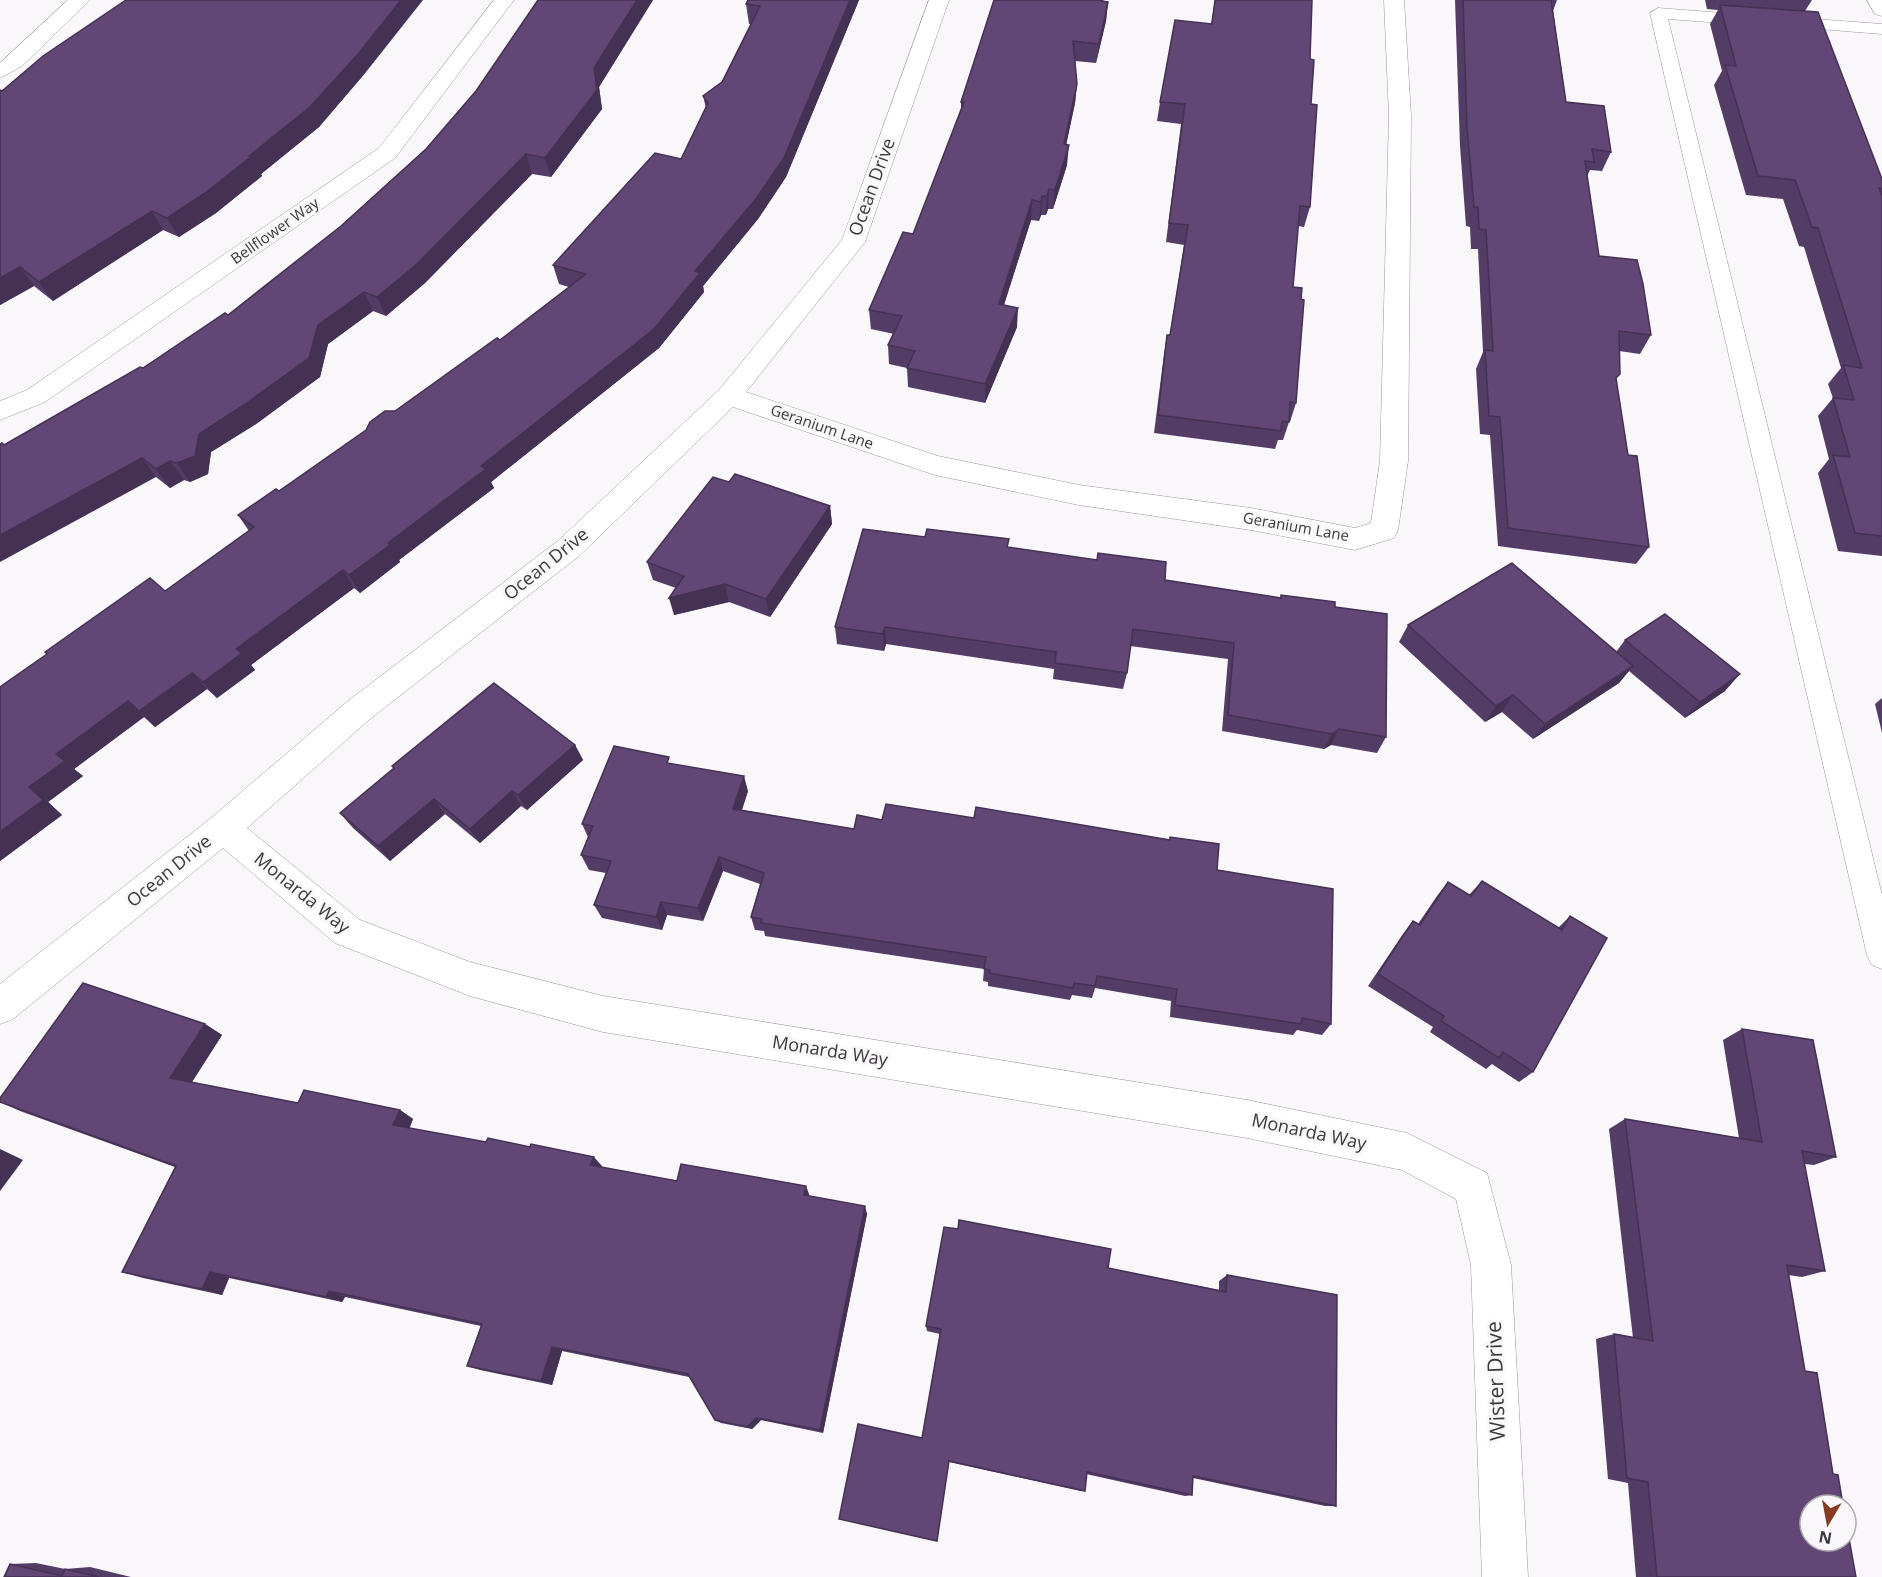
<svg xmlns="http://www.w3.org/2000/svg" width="1882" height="1577" font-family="'Open Sans',sans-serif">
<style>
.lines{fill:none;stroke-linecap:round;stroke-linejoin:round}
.service-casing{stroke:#989799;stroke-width:1}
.minor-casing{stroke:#989799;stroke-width:1}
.service{fill:#fff;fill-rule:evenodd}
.minor{fill:#fff;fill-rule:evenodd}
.wall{fill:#533c65}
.shaded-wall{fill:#443153}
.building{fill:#614676;stroke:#443153;stroke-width:1.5}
.labels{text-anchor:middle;stroke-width:6;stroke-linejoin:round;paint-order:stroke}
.far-street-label{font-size:15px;fill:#39393a;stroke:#f9f7fa}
.street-label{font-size:18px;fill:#39393a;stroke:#f9f7fa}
.near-street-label{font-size:21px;fill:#39393a;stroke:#f9f7fa}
</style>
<rect width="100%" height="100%" fill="#f9f7fa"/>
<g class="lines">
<defs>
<g id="service">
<path d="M1658 8 1749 15 1757 20 1749 25 1668 19 1882 895V969L1872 965 1867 955 1650 13Z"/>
<path d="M1787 17 1882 24V34L1781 26 1779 22Z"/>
</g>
<g id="minor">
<path d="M68 0H90L22 66 0 78V63Z"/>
<path d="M494 0H514L395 158 45 402 0 420V401L27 390 379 148Z"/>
<path d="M929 0H949L865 242 746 392 938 456 1079 485 1251 508 1355 528 1371 523 1380 461 1389 116 1384 0H1404L1411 116 1408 461 1398 530 1394 538 1355 550 1251 530 1079 505 935 475 733 407 579 556 370 719 247 828 360 920 470 962 603 996 1247 1100 1407 1133 1487 1173 1511 1265 1528 1577H1482L1471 1265 1456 1199 1402 1170 1247 1138 603 1032 470 996 335 943 223 848 13 1019 0 1024V984L211 818 348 701 559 540 719 390 842 240Z"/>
<path d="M1867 0H1882V16L1875 14Z"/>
</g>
</defs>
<!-- service casing -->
<use href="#service" class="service-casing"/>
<!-- minor casing -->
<use href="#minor" class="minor-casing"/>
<!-- service -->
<use href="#service" class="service"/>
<!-- minor -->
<use href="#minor" class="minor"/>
</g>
<!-- wall -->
<g class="wall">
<path d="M538 0H653L599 87 602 109 551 177 532 174 425 283 386 316 373 311 328 344 320 377 256 424 211 452 208 474 190 482 184 480 170 488 156 477 4 445 143 368 228 315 341 226 426 149 476 91Z"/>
<path d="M748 0H859L786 177 758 219 703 286 704 292 659 348 491 482 494 488 399 560 400 562 360 593 354 588 251 665 255 670 217 698 207 689 155 727 144 717 74 769 83 776 48 802 62 815 0 861V687L165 591 249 531 238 515 279 491 500 340 569 287 559 284 553 265 681 159 706 108 703 96 722 82 751 24H749L746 4Z"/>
<path d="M994 0H1104L1103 1 1108 2 1106 21 1096 63 1075 61 1077 84 1075 103 1066 145 1067 165 1053 209H1048L1046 215H1041L1039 221 1031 220 1004 305 1017 327 985 403 908 387 907 368 889 364 888 345 894 334 871 329 869 310 913 234 961 110V102Z"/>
<path d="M1215 0H1312L1310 59V207L1304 227 1298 226 1293 287 1301 299 1296 403 1290 422H1289L1283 440H1278L1275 449 1154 433 1164 354 1167 335H1170L1184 245 1166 242 1181 124 1157 121 1160 102 1211 24Z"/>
<path d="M1455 0H1557L1553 11 1566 102 1611 152 1602 171 1590 170 1587 176 1599 256 1651 335 1640 354 1619 351 1616 381 1628 455 1649 547 1636 564 1498 546 1490 435 1480 434 1476 369 1483 352 1478 249H1471L1470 227 1466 226 1460 146Z"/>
<path d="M1705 0H1812L1805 11 1882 179V556L1838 551 1818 473 1829 459 1818 416 1833 398 1828 384 1841 368 1804 247 1799 246 1783 199 1746 195 1714 85 1722 71 1710 24 1718 10 1707 9Z"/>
<path d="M366 72 319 127 261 174 262 176 216 213 179 237 163 230 53 301 34 286 0 305 2 91Z"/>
<path d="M729 482 830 506 832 524 770 617 729 602 674 615 676 588 653 580 647 562Z"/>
<path d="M925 537 1008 547 1165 580 1280 598 1281 595 1335 607 1386 737 1377 753 1331 745 1324 749 1222 731 1228 659 1130 646 1127 673 1123 689 1053 679 1054 669 886 644 884 651 837 644 835 627Z"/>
<path d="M1408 625 1616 652 1625 640 1725 691 1685 718 1629 671 1619 683 1533 739 1502 712 1485 722 1399 642Z"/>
<path d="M1882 698V733L1875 704Z"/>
<path d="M575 745 583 760 527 810 521 806 480 843 445 814 390 861 353 828 340 813 394 768 392 766Z"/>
<path d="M672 764 748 791 742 810 854 829 882 820 974 818 1169 840 1170 837 1217 870 1331 1024 1322 1035 1297 1030 1293 1035 1170 1017 1171 1001 1095 988 1092 998 1072 995 1070 1000 988 986V982L983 981 984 969 765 936 764 931 755 930 751 917 760 884 723 871 703 921 667 915 662 930 602 918 594 905 606 873 589 870 581 855 588 837 582 824Z"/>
<path d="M1482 881 1558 928 1570 916 1533 1072 1519 1082 1492 1064 1486 1069 1430 1032 1433 1027 1368 986 1403 934 1413 921 1418 924 1437 896 1448 882 1469 895Z"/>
<path d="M205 1024 222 1035 192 1082 298 1103 400 1110 413 1119 409 1128 602 1166V1167L677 1181 809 1194V1196L867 1214 823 1433 761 1420 752 1429 721 1423 715 1420 689 1377 562 1351 552 1385 480 1370 467 1366 481 1326 345 1297 342 1302 229 1278 222 1295 143 1278 122 1272 175 1167 20 1111 0 1102Z"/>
<path d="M1742 1029 1836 1157 1814 1165 1804 1164 1825 1271 1802 1277 1788 1275 1805 1371 1833 1474 1856 1577H1636L1628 1483 1608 1479 1596 1339 1614 1334 1633 1338 1609 1129 1625 1119 1739 1138 1723 1040Z"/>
<path d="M1108 1268 1219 1290V1281L1227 1275 1336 1506H1325L1193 1478 1192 1495 1185 1496 1086 1474 1085 1491H1081L949 1462 922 1438 940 1334 927 1331 926 1326Z"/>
<path d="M36 1563 65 1569 90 1567 131 1577H4L10 1564Z"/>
</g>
<!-- shaded-wall -->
<g class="shaded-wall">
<path d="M401 0H423L366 72 319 127 261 174 262 176 216 213 179 237 167 218 249 156Z"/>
<path d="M637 0H653L599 87 602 109 551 177 545 158 594 68Z"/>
<path d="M850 0H859L786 177 758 219 703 286 704 292 659 348 491 482 494 488 399 560 400 562 360 593 349 575 481 466 695 271Z"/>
<path d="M1108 2 1106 21 1096 63 1099 44Z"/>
<path d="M1077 84 1075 103 1062 164 1064 144Z"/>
<path d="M1069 145 1067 165 1053 209 1055 190Z"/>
<path d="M526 154 532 174 425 283 386 316 377 297Z"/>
<path d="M1049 189 1048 209 1046 215 1047 196Z"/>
<path d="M1042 196 1041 215 1039 221 1041 202Z"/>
<path d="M1032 200 1031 220 998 323 999 304Z"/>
<path d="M152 211 163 230 53 301 39 282Z"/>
<path d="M20 267 34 286 0 305V278Z"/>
<path d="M364 292 373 311 328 344 320 377 256 424 211 452 208 474 190 482 177 463 199 434 318 325Z"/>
<path d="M1018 308 1017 327 985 403V384Z"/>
<path d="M142 458 156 477 0 562V535Z"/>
<path d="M170 461 184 480 170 488 156 469Z"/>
<path d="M830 506 832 524 770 617 766 599Z"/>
<path d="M343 570 354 588 251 665 255 670 217 698 203 682 236 649Z"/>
<path d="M725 584 729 602 674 615 669 598Z"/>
<path d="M885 627 886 644 884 651 883 634Z"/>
<path d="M1633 666 1619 683 1533 739 1545 724Z"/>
<path d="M192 673 207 689 155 727 139 711Z"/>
<path d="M1740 674 1725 691 1685 718 1700 702Z"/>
<path d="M1513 695 1502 712 1485 722 1496 706Z"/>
<path d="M128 701 144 717 74 769 83 776 48 802 62 815 0 861V832L29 787 56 754Z"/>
<path d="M1339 729 1331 745 1324 749 1332 734Z"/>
<path d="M575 745 583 760 527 810 518 795Z"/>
<path d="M744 776 748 791 737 824 733 809Z"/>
<path d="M512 791 521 806 480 843 470 829Z"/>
<path d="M434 799 445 814 390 861 378 846Z"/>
<path d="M719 857 723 871 703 921 698 908Z"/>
<path d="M661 902 667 915 662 930 656 917Z"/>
<path d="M205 1024 222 1035 188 1088 170 1078Z"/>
<path d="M400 1110 413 1119 407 1135 393 1125Z"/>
<path d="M0 1149 23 1160 0 1191Z"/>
<path d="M594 1157 602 1166 599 1173 590 1165Z"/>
<path d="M806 1186 809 1194 807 1203 804 1195Z"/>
<path d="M865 1206 867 1214 823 1433 820 1430Z"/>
<path d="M210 1272 229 1278 222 1295 202 1289Z"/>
<path d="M329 1291 345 1297 342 1302 326 1297Z"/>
<path d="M552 1347 562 1351 552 1385 541 1381Z"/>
<path d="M756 1418 761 1420 752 1429 747 1427Z"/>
</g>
<!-- building -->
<g class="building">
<path d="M126 0H401L359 53 310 107 249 156H252L205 193 167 218 152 211 39 282 20 267 0 278V90L2 91 43 56Z"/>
<path d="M538 0H637L594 68 597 90 545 158 526 154 417 264 377 297 364 292 318 325 309 358 244 405 199 434 195 456 177 463 170 461 156 469 142 458 0 535V444L2 443 4 445 140 367 143 368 225 313 228 315 341 226 426 149 476 91Z"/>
<path d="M748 0H850L784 158 755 200 695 271 700 273 654 329 481 466 486 469 388 543 390 545 349 575 343 570 236 649 242 653 203 682 192 673 139 711 128 701 56 754 65 761 29 787 43 800 0 832V687L47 654 45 652 150 578 165 591 254 527 238 515 276 489 279 491 366 430 370 422 385 411H395L497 338 500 340 586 274 553 265 655 153 681 159 708 103 703 96 722 82 760 6 746 4Z"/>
<path d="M994 0H1102L1101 1 1108 2 1099 44 1073 41 1077 84 1064 144 1069 145 1055 190 1049 189 1047 196H1042L1041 202 1032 200 999 304 1018 308 985 384 907 368 915 351 888 345 902 316 869 310 903 232 913 234 964 102H961Z"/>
<path d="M1215 0H1312L1310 59 1314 60 1311 104 1317 105 1310 207 1300 206 1293 287 1302 288 1301 299 1304 300 1296 403 1290 402 1289 422 1282 421 1281 431 1158 415 1167 335H1170L1188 225 1169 223 1185 104 1160 102 1175 20 1212 24Z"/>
<path d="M1463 0H1551L1566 102 1604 106 1611 152 1592 149 1594 162 1585 161 1599 256 1637 260 1643 284 1651 335 1619 331 1620 374 1616 378 1628 455 1637 456 1649 547 1508 528 1500 417 1489 416 1485 350 1493 351 1486 230 1479 229 1478 207H1474L1467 127Z"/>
<path d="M1720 5 1818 12 1882 179V189L1879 188 1882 196V536L1855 533 1833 455 1850 457 1833 398 1854 400 1843 365 1862 368 1818 228 1812 227 1795 180 1758 176 1725 65 1736 66Z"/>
<path d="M735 474 830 506 766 599 725 584 669 598 684 576 647 562 713 477 729 482Z"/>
<path d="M863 529 925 537 927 529 1009 539 1007 547 1097 560 1098 553 1166 562 1165 580 1281 598V595L1335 602V607L1387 614 1386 737 1339 729 1332 734 1228 715 1234 643 1133 629 1127 673 1055 663 1056 652 885 627 883 634 835 627Z"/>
<path d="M1512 563 1633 666 1545 724 1513 695 1496 706 1408 625Z"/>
<path d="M1665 614 1740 674 1700 702 1625 640Z"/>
<path d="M494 683 575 745 518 795 512 791 470 829 434 799 378 846 340 813 394 768 392 766Z"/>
<path d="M614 746 669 757 667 763 744 776 733 809 854 829 857 815 882 820 886 804 974 818 976 807 1170 840V837L1219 844 1217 870 1333 889 1331 1024 1302 1018 1301 1024 1175 1005 1177 989 1097 976 1095 986 1074 983 1073 988 989 973 990 970 984 969 986 957 761 923 762 919 751 917 764 873 719 857 698 908 661 902 656 917 594 905 611 861 581 855 593 826 582 824Z"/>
<path d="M1482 881 1562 930 1570 916 1607 938 1533 1072 1503 1052 1499 1058 1441 1021 1444 1016 1378 974 1413 921 1420 925 1448 882 1471 896Z"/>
<path d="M83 983 205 1024 170 1078 298 1103 304 1090 400 1110 393 1125 486 1142 488 1138 530 1147 531 1144 594 1157 590 1165 677 1181 681 1164 806 1186 804 1195 865 1206 820 1430 756 1418 747 1427 715 1420 688 1374 552 1347 541 1381 467 1366 482 1324 329 1291 326 1297 210 1272 202 1289 122 1272 176 1166 0 1102V1098Z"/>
<path d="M1742 1029 1813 1040 1836 1157 1802 1151 1825 1271 1787 1265 1805 1371 1817 1373 1833 1474 1838 1475 1843 1505H1810V1541H1846V1522L1856 1577H1657L1648 1482 1627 1478 1614 1334 1653 1341 1625 1119 1762 1142Z"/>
<path d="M959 1220 1111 1249 1108 1268 1226 1292 1227 1275 1337 1295 1336 1506 1193 1476 1192 1495 1087 1472 1085 1491 949 1461 937 1541 839 1519 858 1424 922 1438 941 1329 926 1326 944 1227 958 1229Z"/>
<path d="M10 1564 62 1576 65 1569 99 1577H4Z"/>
</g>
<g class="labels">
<!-- far-street labels -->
<g class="far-street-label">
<text transform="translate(275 231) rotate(-35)" y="5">Bellflower Way</text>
<text transform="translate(822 427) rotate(19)" y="5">Geranium Lane</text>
<text transform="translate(1296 527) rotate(10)" y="5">Geranium Lane</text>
</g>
<!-- street labels -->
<g class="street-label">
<text transform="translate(872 187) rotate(-70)" y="6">Ocean Drive</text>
<text transform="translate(546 564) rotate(-39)" y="6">Ocean Drive</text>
<text transform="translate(169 871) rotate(-39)" y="6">Ocean Drive</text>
<text transform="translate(302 893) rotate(39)" y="6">Monarda Way</text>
<text transform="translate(830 1051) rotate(9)" y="6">Monarda Way</text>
<text transform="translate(1309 1132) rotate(12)" y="6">Monarda Way</text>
</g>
<!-- near-street labels -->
<g class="near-street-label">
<text transform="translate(1496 1381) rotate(-92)" y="7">Wister Drive</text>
</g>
</g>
<!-- north arrow -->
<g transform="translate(1828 1523) rotate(190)"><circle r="28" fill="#f9f7fa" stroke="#acabad" stroke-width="1.5"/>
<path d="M0-4.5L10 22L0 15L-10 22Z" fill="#863d22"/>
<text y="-9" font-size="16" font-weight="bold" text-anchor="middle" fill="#39393a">N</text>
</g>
</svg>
